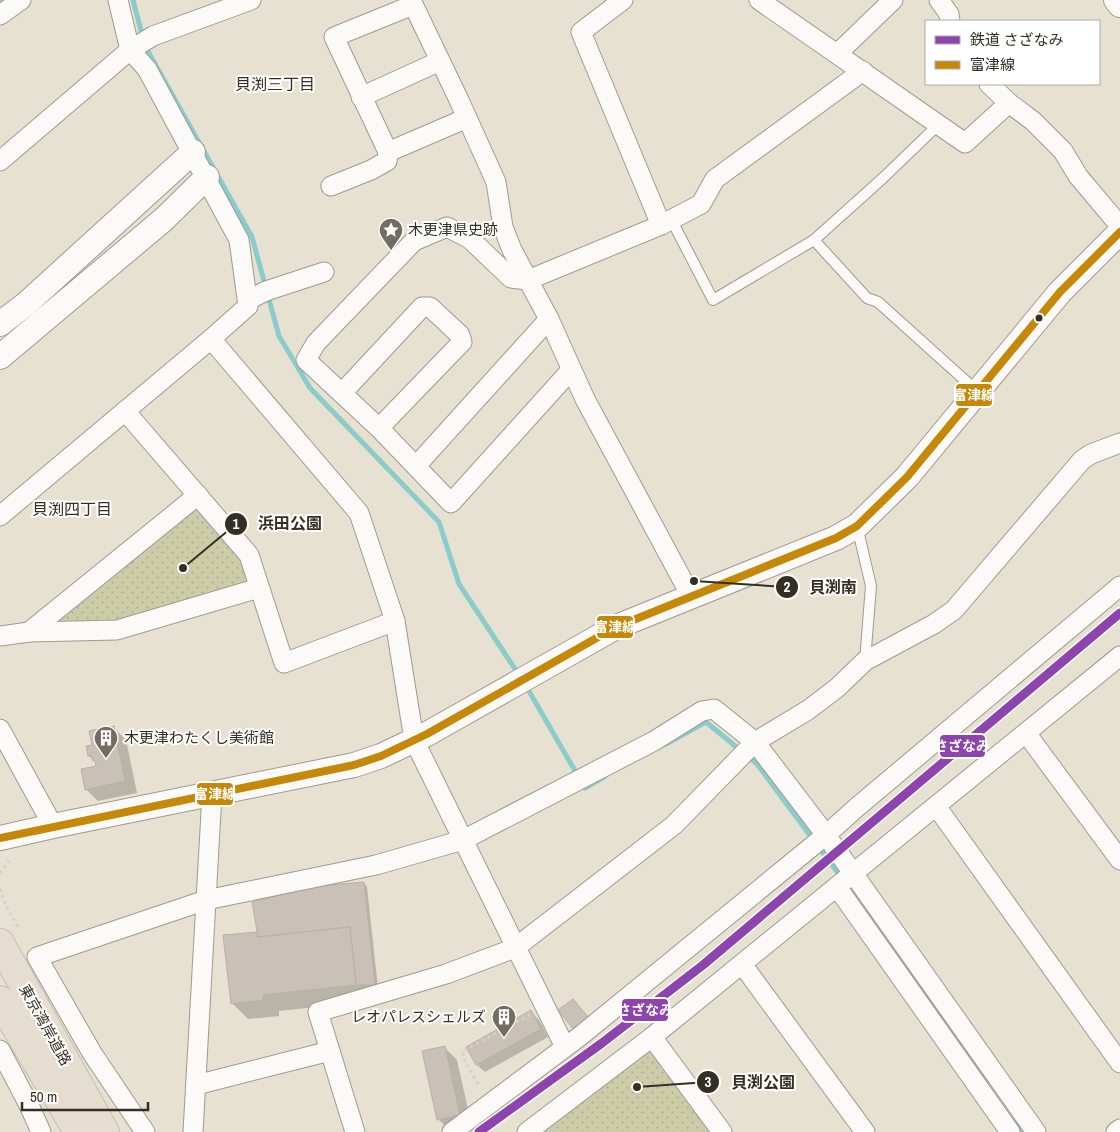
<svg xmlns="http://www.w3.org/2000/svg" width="1120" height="1132" font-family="'Archivo Narrow','Noto Sans JP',sans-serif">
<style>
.grass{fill:url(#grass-dots)}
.shadow{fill:#0003}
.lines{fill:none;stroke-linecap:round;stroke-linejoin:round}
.stream{stroke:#8acbcb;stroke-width:5}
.building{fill:#c9c1b7;stroke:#b9b1a6}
.service-casing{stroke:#9f9a8e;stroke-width:12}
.minor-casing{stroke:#9f9a8e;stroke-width:21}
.tertiary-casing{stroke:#9f9a8e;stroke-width:26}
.trunk-casing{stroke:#c2bfb7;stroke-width:30}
.path{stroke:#d2d0cc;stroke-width:3;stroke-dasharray:2.5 4;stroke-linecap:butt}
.service{stroke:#fbfaf8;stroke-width:10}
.minor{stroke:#fbfaf8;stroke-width:19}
.tertiary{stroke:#fbfaf8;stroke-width:24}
.trunk{stroke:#e4ddd0;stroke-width:28}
.bus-1-casing{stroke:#fff;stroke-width:11}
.bus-1{stroke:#c68809;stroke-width:8}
.rail-1-casing{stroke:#fff;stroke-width:12}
.rail-1{stroke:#8e44ad;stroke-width:9}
.bus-dot{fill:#342f24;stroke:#fff;stroke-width:2}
.labels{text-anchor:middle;stroke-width:4;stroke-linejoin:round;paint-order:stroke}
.poi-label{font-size:15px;fill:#342f24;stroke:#fff;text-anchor:start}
.street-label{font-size:15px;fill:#342f24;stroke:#fff}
.neighbourhood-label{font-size:16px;fill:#342f24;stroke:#fff}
.leader{fill:none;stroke:#342f24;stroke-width:2}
.callout-dot{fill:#342f24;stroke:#fff;stroke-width:2}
.mark-label{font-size:15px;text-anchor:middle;font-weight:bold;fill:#fff}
.callout-label{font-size:16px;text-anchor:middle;font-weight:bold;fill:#342f24;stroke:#fff;stroke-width:4;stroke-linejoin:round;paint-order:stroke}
.line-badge{stroke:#fff;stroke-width:2}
.badge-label{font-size:14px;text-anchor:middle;font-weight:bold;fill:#fff}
</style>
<defs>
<pattern id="grass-dots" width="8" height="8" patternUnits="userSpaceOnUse" patternTransform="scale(1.25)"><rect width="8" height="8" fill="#cccda8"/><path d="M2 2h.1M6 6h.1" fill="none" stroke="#b0b090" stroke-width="1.8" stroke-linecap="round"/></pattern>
</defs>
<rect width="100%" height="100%" fill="#e7e1d1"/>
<!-- grass -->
<g class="grass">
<path d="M199 509 242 557 249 579 245 586 111 623 56 621 191 510Z"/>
<path d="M650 1043 715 1132H535Z"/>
</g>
<!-- shadow -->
<g class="shadow">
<path d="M113 727 126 740 137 793 98 801 86 789 98 767 97 764 89 756 94 746Z"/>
<path d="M364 883 367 887 378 988 372 1001 279 1011V1016L248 1019 232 1003 256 933 259 935Z"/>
<path d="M531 1012 539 1020 548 1037 485 1072 477 1065 468 1048Z"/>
<path d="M445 1048 457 1060 472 1127 450 1131 438 1119Z"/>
</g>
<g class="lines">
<!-- stream -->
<g class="stream">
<path d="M133 0 143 38"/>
<path d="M0 3 4 0"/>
<path d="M145 46 252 237 279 336 310 388 439 522 459 584 519 675"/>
<path d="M526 686 578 776"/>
<path d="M666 744 706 722 757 764 841 877"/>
<path d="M582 784 585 788 604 777"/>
<path d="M849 888 987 1083"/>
<path d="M1015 1123 1021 1132"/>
</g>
</g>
<!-- building -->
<g class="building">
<path d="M114 726 125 781 85 790 81 769 96 766 95 761H93L91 755 88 756 86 746 92 745 89 731Z"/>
<path d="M364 882 375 985H356L350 927 258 937 252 902 316 886Z"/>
<path d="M350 927 356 985 263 995 264 1000 231 1004 223 935 257 932 258 937Z"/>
<path d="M573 999 589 1018 574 1030 558 1010Z"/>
<path d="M531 1010 541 1029 476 1065 466 1047Z"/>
<path d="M445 1046 460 1115 437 1120 422 1051Z"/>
</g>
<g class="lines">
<defs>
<g id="service">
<path d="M671 219 713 300 814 240 883 178 938 125"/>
<path d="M814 240 867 298 878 302 978 392"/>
<path d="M857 526 871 586 865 661"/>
</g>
<g id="minor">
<path d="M411 0 458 98 496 182 503 227 512 250 549 319 585 399 691 596"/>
<path d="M623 0 581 32 661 225"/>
<path d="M759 0 965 143 1009 103"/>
<path d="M939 0 949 14 950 21"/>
<path d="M0 15 21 0"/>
<path d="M837 54 893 0"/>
<path d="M989 84 1009 103 1033 121 1063 151 1078 176 1120 226"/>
<path d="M361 97 440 61"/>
<path d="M388 152 467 118"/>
<path d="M0 161 130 50 153 36 251 0"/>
<path d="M331 186 371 170 387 161 388 152 334 37 413 5"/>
<path d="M248 300 266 291 324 272"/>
<path d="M211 339 359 513 395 621 414 740 565 1047"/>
<path d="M571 370 451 503 379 428 306 360 316 343 414 241 447 227 470 239 511 278 528 280 661 225 701 204 715 179 863 71"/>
<path d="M342 393 422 307H430L460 335 462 342 379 428"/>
<path d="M125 411 249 555 284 663 395 621"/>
<path d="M416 466 549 319"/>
<path d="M0 516 211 339 248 306 239 240 147 69 130 50 118 0"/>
<path d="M29 632 198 495"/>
<path d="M0 636 29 632 117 630 259 588"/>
<path d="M0 729 53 826"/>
<path d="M1026 733 1120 860"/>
<path d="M936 806 1120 1063"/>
<path d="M837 887 1010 1132"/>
<path d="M742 964 865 1132"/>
<path d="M652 1037 722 1132"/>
<path d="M0 1050 29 1105 41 1132"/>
<path d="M196 1085 330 1051"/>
<path d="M145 1132 92 1053 37 957 206 900 376 865 463 840 654 741 702 711 714 709 755 742 826 835 1036 1132"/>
<path d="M193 1132 212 794"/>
<path d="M355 1132 318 1012 446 974 515 948 674 825 755 742 808 710 837 688 865 661 934 624 954 610 1082 460 1091 454 1120 443"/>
<path d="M452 1132 579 1037 826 835 856 808 1120 586"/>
<path d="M527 1132 652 1037 1120 656"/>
<path d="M1116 1132 1120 1129"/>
</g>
<g id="tertiary">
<path d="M1116 0 1120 5"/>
<path d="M0 324 26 304 193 152"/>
<path d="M0 357 163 220 207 177"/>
<path d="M0 838 53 826 354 765 381 756 427 734 616 627 836 538 857 526 907 477 1060 292 1120 232"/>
</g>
<g id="trunk">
<path d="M0 943 105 1132"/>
<path d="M0 1000 78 1132"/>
</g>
</defs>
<!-- service casing -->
<use href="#service" class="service-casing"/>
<!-- minor casing -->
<use href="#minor" class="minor-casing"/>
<!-- tertiary casing -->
<use href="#tertiary" class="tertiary-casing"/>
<!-- trunk casing -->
<use href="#trunk" class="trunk-casing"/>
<!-- path -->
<g class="path">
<path d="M0 873 11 857"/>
<path d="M0 889 6 906 19 929"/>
<path d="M478 1084 463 1057V1051L530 1015"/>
</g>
<!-- service -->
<use href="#service" class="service"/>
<!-- minor -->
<use href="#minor" class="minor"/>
<!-- tertiary -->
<use href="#tertiary" class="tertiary"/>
<!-- trunk -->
<use href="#trunk" class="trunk"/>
<defs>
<path id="bus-1" d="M0 838 354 765 381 756 427 734 616 627 836 538 857 526 907 477 1060 292 1120 232"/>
</defs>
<!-- bus-1 casing -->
<use href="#bus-1" class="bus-1-casing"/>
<!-- bus-1 -->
<use href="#bus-1" class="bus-1"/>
<defs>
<path id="rail-1" d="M479 1132 602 1043 703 965 1120 613"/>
</defs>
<!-- rail-1 casing -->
<use href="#rail-1" class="rail-1-casing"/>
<!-- rail-1 -->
<use href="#rail-1" class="rail-1"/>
</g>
<!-- icons -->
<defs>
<symbol id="sight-pin" viewBox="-11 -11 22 30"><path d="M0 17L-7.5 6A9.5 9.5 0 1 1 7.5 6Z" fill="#736d61" stroke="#fff"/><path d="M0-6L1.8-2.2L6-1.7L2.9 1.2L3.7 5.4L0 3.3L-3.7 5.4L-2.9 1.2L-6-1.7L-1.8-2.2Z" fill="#fff"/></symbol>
<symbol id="building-pin" viewBox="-11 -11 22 30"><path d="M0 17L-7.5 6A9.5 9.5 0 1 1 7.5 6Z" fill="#736d61" stroke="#fff"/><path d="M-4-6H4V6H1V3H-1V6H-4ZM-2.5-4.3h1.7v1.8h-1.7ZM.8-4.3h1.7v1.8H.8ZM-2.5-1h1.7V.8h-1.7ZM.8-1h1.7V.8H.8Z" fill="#fff"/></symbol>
</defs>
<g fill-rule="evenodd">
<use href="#sight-pin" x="377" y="216" width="28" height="38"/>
<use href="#building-pin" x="92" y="724" width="28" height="38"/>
<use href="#building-pin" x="490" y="1003" width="28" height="38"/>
</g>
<!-- markers -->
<circle class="bus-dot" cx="1039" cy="318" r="4.5"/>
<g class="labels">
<!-- poi labels -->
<g class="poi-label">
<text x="408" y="235">木更津県史跡</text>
<text x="124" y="743">木更津わたくし美術館</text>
<text x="486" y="1022" text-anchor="end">レオパレスシェルズ</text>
</g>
<!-- street labels -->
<g class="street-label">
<text transform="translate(45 1025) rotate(61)" y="5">東京湾岸道路</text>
</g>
<!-- neighbourhood labels -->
<g class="neighbourhood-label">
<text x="275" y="90">貝渕三丁目</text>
<text x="72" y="515">貝渕四丁目</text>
</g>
</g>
<!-- callouts -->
<path class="leader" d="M183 568L236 524M694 581L787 587M637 1087L708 1082"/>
<g class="callout-dot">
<circle cx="183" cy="568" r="5"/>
<circle cx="694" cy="581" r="5"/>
<circle cx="637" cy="1087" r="5"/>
<circle cx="236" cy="524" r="12"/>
<circle cx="787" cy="587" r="12"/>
<circle cx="708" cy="1082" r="12"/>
</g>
<g class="mark-label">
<text x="236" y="529">1</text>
<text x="787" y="592">2</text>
<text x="708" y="1087">3</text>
</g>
<g class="callout-label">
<text x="290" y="529">浜田公園</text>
<text x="833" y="593">貝渕南</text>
<text x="763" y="1088">貝渕公園</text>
</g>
<g class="line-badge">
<rect x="955" y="383" width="38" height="24" rx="5" fill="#c68809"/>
<rect x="596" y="615" width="38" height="24" rx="5" fill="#c68809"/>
<rect x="939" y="734" width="47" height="24" rx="5" fill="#8e44ad"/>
<rect x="196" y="782" width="38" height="24" rx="5" fill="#c68809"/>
<rect x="621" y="998" width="48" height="24" rx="5" fill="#8e44ad"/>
</g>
<g class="badge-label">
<text x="974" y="400">富津線</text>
<text x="615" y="632">富津線</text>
<text x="962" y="751">さざなみ</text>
<text x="215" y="799">富津線</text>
<text x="645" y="1015">さざなみ</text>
</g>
<!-- legend -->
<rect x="925" y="20" width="175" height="65" fill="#ffffff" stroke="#aeaca7"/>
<rect x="935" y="36" width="25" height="8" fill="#8e44ad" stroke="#aeaca7"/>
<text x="970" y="45" font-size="15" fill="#342f24">鉄道 さざなみ</text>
<rect x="935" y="61" width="25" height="8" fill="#c68809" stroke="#aeaca7"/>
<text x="970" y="70" font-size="15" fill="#342f24">富津線</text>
<!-- scale -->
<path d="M22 1102v8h126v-8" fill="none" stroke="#342f24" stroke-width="2.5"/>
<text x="30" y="1102" font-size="15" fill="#342f24" stroke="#ffffff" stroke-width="4" paint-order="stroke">50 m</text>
</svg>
